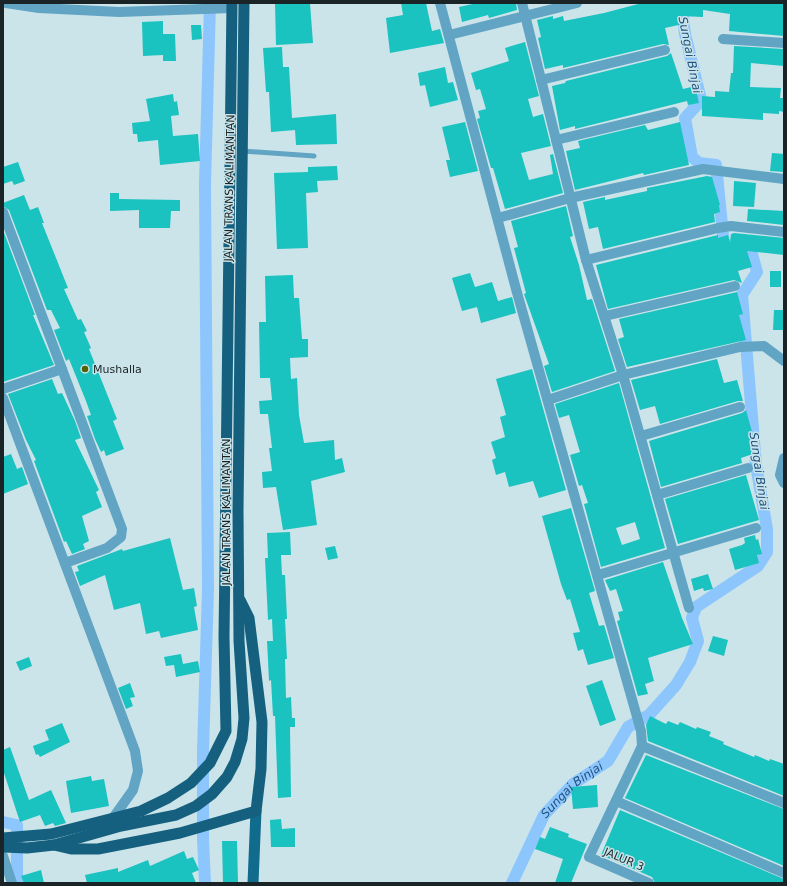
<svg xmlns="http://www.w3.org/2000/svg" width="787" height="886" font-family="'DejaVu Sans',sans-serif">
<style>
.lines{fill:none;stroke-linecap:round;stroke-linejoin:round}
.canal{stroke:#8dc6fd;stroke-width:12}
.building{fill:#1ac2c0;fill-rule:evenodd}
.service{stroke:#61a4c4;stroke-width:5}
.minor{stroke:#61a4c4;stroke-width:10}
.primary{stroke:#116b8d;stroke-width:11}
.trunk{stroke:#14607e;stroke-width:11}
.poi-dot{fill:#536102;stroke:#cbe4e9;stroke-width:1.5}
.labels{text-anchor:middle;stroke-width:3;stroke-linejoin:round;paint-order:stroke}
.street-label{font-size:11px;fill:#1a2325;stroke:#cbe4e9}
.poi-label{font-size:11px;fill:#1a2325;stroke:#cbe4e9;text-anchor:start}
.water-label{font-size:12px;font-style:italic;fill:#215380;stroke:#cbe4e9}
</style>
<rect width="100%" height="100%" fill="#cbe4e9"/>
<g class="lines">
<!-- canal -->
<g class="canal">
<path d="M3 822 17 825V878L18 883"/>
<path d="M205 883 203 838V750L208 589 205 184 210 3"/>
<path id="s1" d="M512 883 544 815 573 784 608 761 628 727 649 715 676 685 690 662 698 641 692 618 696 607 758 566 767 552V529L756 465 742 295 757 272 752 254 729 251 724 245 716 165 699 163 692 157 685 118 697 105 700 96 685 34 681 3"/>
</g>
</g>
<!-- building -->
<g class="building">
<path d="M275 3H310L313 43 276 45Z"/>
<path d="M401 3H426L432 31 440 29 444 43 390 53 386 18 403 15Z"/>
<path d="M477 3H516L517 10 489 18 488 15 462 22 459 7Z"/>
<path d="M642 3H784V36L729 31 730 14 703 10V17L680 16 683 24 665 28 669 45 663 44 563 68V65L545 69 538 38 541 37 537 20 553 16V19L563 16 564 21 604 13Z"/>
<path d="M163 21V34H175L176 61H163V55L143 56 142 22Z"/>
<path d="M191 25H201L202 39 192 40Z"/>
<path d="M525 42 539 96 528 99 533 117 543 114 551 146 521 153 529 180 553 174 550 155 553 154 563 193 505 209 493 168H491L477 119 480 118 478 111 486 109 480 89 476 90 471 73 509 61 505 48Z"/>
<path d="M734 46 784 49V66L751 63 750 87 781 88 780 98H784V112L779 111V114L763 113V120L702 116V96L715 97V91L729 92 731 73H733Z"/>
<path d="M282 47 283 67H289L292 118 336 114 337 144 296 145 295 130 271 132 269 92H266L263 48Z"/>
<path d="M671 53 683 89 695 86 699 103 688 105 687 101 575 129V126L560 130 552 86 565 83 566 81 667 56Z"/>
<path d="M445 67 448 83 453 82 458 100 430 107 425 85 420 86 418 73Z"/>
<path d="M173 94 174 102 177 101 179 115 171 116 173 136 198 134 200 161 160 165 158 140 138 142 137 134H133L132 123 150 121 146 99Z"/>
<path d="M465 122 478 171 450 177 446 160H450L442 127Z"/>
<path d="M680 122 689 165 644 175 643 173 575 190 566 151 580 148 578 141 645 125 648 130Z"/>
<path d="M772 153 784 154V172L770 171Z"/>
<path d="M18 162 25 181 14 185 12 181 3 184V167Z"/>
<path d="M337 166 338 180 317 181 318 192 306 193 308 248 277 249 274 173 308 172V167Z"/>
<path d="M707 176 712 177 720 205H719L720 212 714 214 715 222 603 249 598 227 589 229 583 202 605 197V200L647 191V188Z"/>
<path d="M734 181 756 183 754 207 733 206Z"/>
<path d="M110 193H119V199L180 200V211H171L170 228H139V210L110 211Z"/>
<path d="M24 195 30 210 38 207 44 223H42L68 288 64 289 78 320 81 319 87 331 84 332 91 348 89 349 117 419 113 421 124 449 106 456 104 450 101 452 95 439 87 416 91 415 86 401 69 359 66 361 54 330 60 328 51 310H47L9 210 3 206V203Z"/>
<path d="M566 206 573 236 570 237 579 265 587 300 592 299 615 371 552 392 544 366 549 364 524 294 526 293 514 248 518 247 511 221Z"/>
<path d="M748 209 784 211V225L747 221Z"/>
<path d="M3 230 35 315H33L54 365 3 382Z"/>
<path d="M734 233 784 238V255L747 251 752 267 738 271 742 283 734 280 608 309 596 265 718 235V238L728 235 730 242 731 234Z"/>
<rect x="770" y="271" width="11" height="16"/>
<path d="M470 273 475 287 492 282 498 301 512 297 516 313 481 323 477 307 462 311 452 278Z"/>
<path d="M293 275 294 298H299L302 339H308V357L290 358 291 379 297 378 299 415 304 443 334 440 335 460 342 458 345 472 311 481 317 525 283 530 276 487 263 488 262 472 272 471 269 448H272L268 414H260L259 401 272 400 270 378H260L259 322H266L265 276Z"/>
<path d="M737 292 743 314 739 315 746 340 627 367 618 339 624 337 619 319Z"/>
<path d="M774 310H784V330H773Z"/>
<path d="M717 359 724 383 737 380 743 401H738L660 424 655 406 640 410 631 380Z"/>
<path d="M532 369 566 490 539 498 533 481 509 487 505 472 496 475 492 460 496 458 491 442 505 437 500 417 506 415 496 379Z"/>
<path d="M52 379 58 394 62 393 75 421 81 438 75 440 99 490 96 492 102 507 82 516 89 541 83 544 85 549 72 554 66 541 64 542 34 461 36 460 26 440 8 394Z"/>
<path d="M619 383 665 548 601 567 584 504 588 503 582 485 579 486 570 455 580 452 569 415 559 418 555 404ZM635 522 640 539 622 545 616 528Z"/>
<path d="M746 410 754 439 749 440 753 454 741 458 742 463 661 487 649 441 742 413Z"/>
<path d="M11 454 17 469 22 467 28 484 3 494V457Z"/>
<path d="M746 475 759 520 678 544 665 499Z"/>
<path d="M571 508 595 591 589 593 599 626 604 625 614 658 588 665 583 649 578 651 573 633 580 632 570 599 567 600 561 584 542 516Z"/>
<path d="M290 532 291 555H281L282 575H285L287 619H285L287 659H285L286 698 291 697 292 718H295V727H290L291 797 278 798 275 716H273L271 680 269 681 268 660 267 641H273L272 619 268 620 265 558H268L267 533Z"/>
<path d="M755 535 756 540 758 539 762 554 757 555 759 563 735 570 729 549 742 545 745 543 744 538Z"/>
<path d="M170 538 183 590 194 588 197 606 194 607 198 630 161 638 159 631 146 634 140 603 114 610 105 575 80 586 75 572 79 571 77 566 122 549 123 551Z"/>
<path d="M335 546 338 558 328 560 325 548Z"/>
<path d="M663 562 682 618 693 644 648 658 654 681 645 684 648 694 638 696 617 621 620 620 618 612 623 611 616 589 610 591 605 580Z"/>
<path d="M708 574 713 589 704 591 703 588 694 591 691 579Z"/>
<path d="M713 636 728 640 724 656 708 651Z"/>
<path d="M181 654 183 664 198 661 200 672 176 677 174 665 166 666 164 657Z"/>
<path d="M29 657 32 666 20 671 16 662Z"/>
<path d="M602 680 616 720 600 726 586 686Z"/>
<path d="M130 683 135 697 130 698 133 706 126 709 118 688Z"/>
<path d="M650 716 666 724 668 721 678 725 680 722 696 729 697 727 711 732 709 736 724 742 723 744 754 757 755 755 769 761 770 759 784 764V796L648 741 646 725Z"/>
<path d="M62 723 70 742 40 757 38 754 36 755 33 746 49 740 45 730Z"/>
<path d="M10 747 29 800 51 790 66 823 55 826 53 823 45 826 40 815 20 822 3 770V750Z"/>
<path d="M646 755 784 809V866L625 798Z"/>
<path d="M91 776 92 781 104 779 109 806 71 813 66 781Z"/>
<path d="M597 785 598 807 573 809 571 787Z"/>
<path d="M620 810 784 879V883H655L652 877 601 855Z"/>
<path d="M281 819 282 829 295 828V847H271L270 820Z"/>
<path d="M550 827 569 834 568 837 587 844 571 883H555L563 859 535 849 540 837 545 839Z"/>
<path d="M222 841H237L238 883H223Z"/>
<path d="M184 851 187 859 193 857 199 870 192 873 196 883H87L85 875 118 868V872L148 860 150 866Z"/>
<path d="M41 870 44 883H24L21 876Z"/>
</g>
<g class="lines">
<!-- service -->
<path class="service" d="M243 151 314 156"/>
<!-- minor -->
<g class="minor">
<path d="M6 3 39 8 119 12 232 8"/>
<path d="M440 3 516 289 641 731 642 746 589 857 649 883"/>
<path d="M522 3 586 260 623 375 689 608"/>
<path d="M449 35 577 3"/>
<path d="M723 39 784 43"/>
<path d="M541 80 665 50"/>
<path d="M556 140 674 112"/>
<path d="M3 212 122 529 121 537 107 548 65 563"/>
<path d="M498 218 570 198 703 169 784 179"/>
<path d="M586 260 718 228 731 226 784 232"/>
<path d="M605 316 735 286"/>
<path d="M3 389 62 369"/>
<path d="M3 398 135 751 138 771 133 790 113 818"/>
<path d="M548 400 623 375 740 347 764 346 784 361"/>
<path d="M641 436 740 407"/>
<path d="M784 458 780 475 784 483"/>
<path d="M657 495 748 468"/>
<path d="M598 575 756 528"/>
<path d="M642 746 784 803"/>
<path d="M616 801 784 873"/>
<path d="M3 856 12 883"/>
</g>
<!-- primary -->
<path class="primary" d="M253 883 256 811"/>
<!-- trunk -->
<g class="trunk">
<path d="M3 838 51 834 141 811 168 798 191 783 210 763 226 731 224 637 232 3"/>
<path d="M54 845 71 849H98L180 833 256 811 261 769 262 722 249 618 240 600"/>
<path d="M3 847 27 848 54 845 121 826 176 815 196 806 212 794 227 777 235 762 242 739 244 718 239 641 238 510 244 3"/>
</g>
</g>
<!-- markers -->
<circle class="poi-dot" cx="85" cy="369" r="4"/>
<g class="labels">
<!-- street labels -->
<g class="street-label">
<text transform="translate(229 188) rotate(-89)" y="4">JALAN TRANS KALIMANTAN</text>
<text transform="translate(226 512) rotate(-90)" y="4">JALAN TRANS KALIMANTAN</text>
<text transform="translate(624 859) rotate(23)" y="4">JALUR 3</text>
</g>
<!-- poi labels -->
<g class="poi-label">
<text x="93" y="373">Mushalla</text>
</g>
<!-- water labels -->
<g class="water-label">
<text transform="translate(690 55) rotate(79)" y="4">Sungai Binjai</text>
<text transform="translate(759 471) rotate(82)" y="4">Sungai Binjai</text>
<text dy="4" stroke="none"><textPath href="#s1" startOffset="113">Sungai Binjai</textPath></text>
</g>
</g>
<!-- border -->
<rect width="787" height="886" fill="none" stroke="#1a2325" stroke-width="8"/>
</svg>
